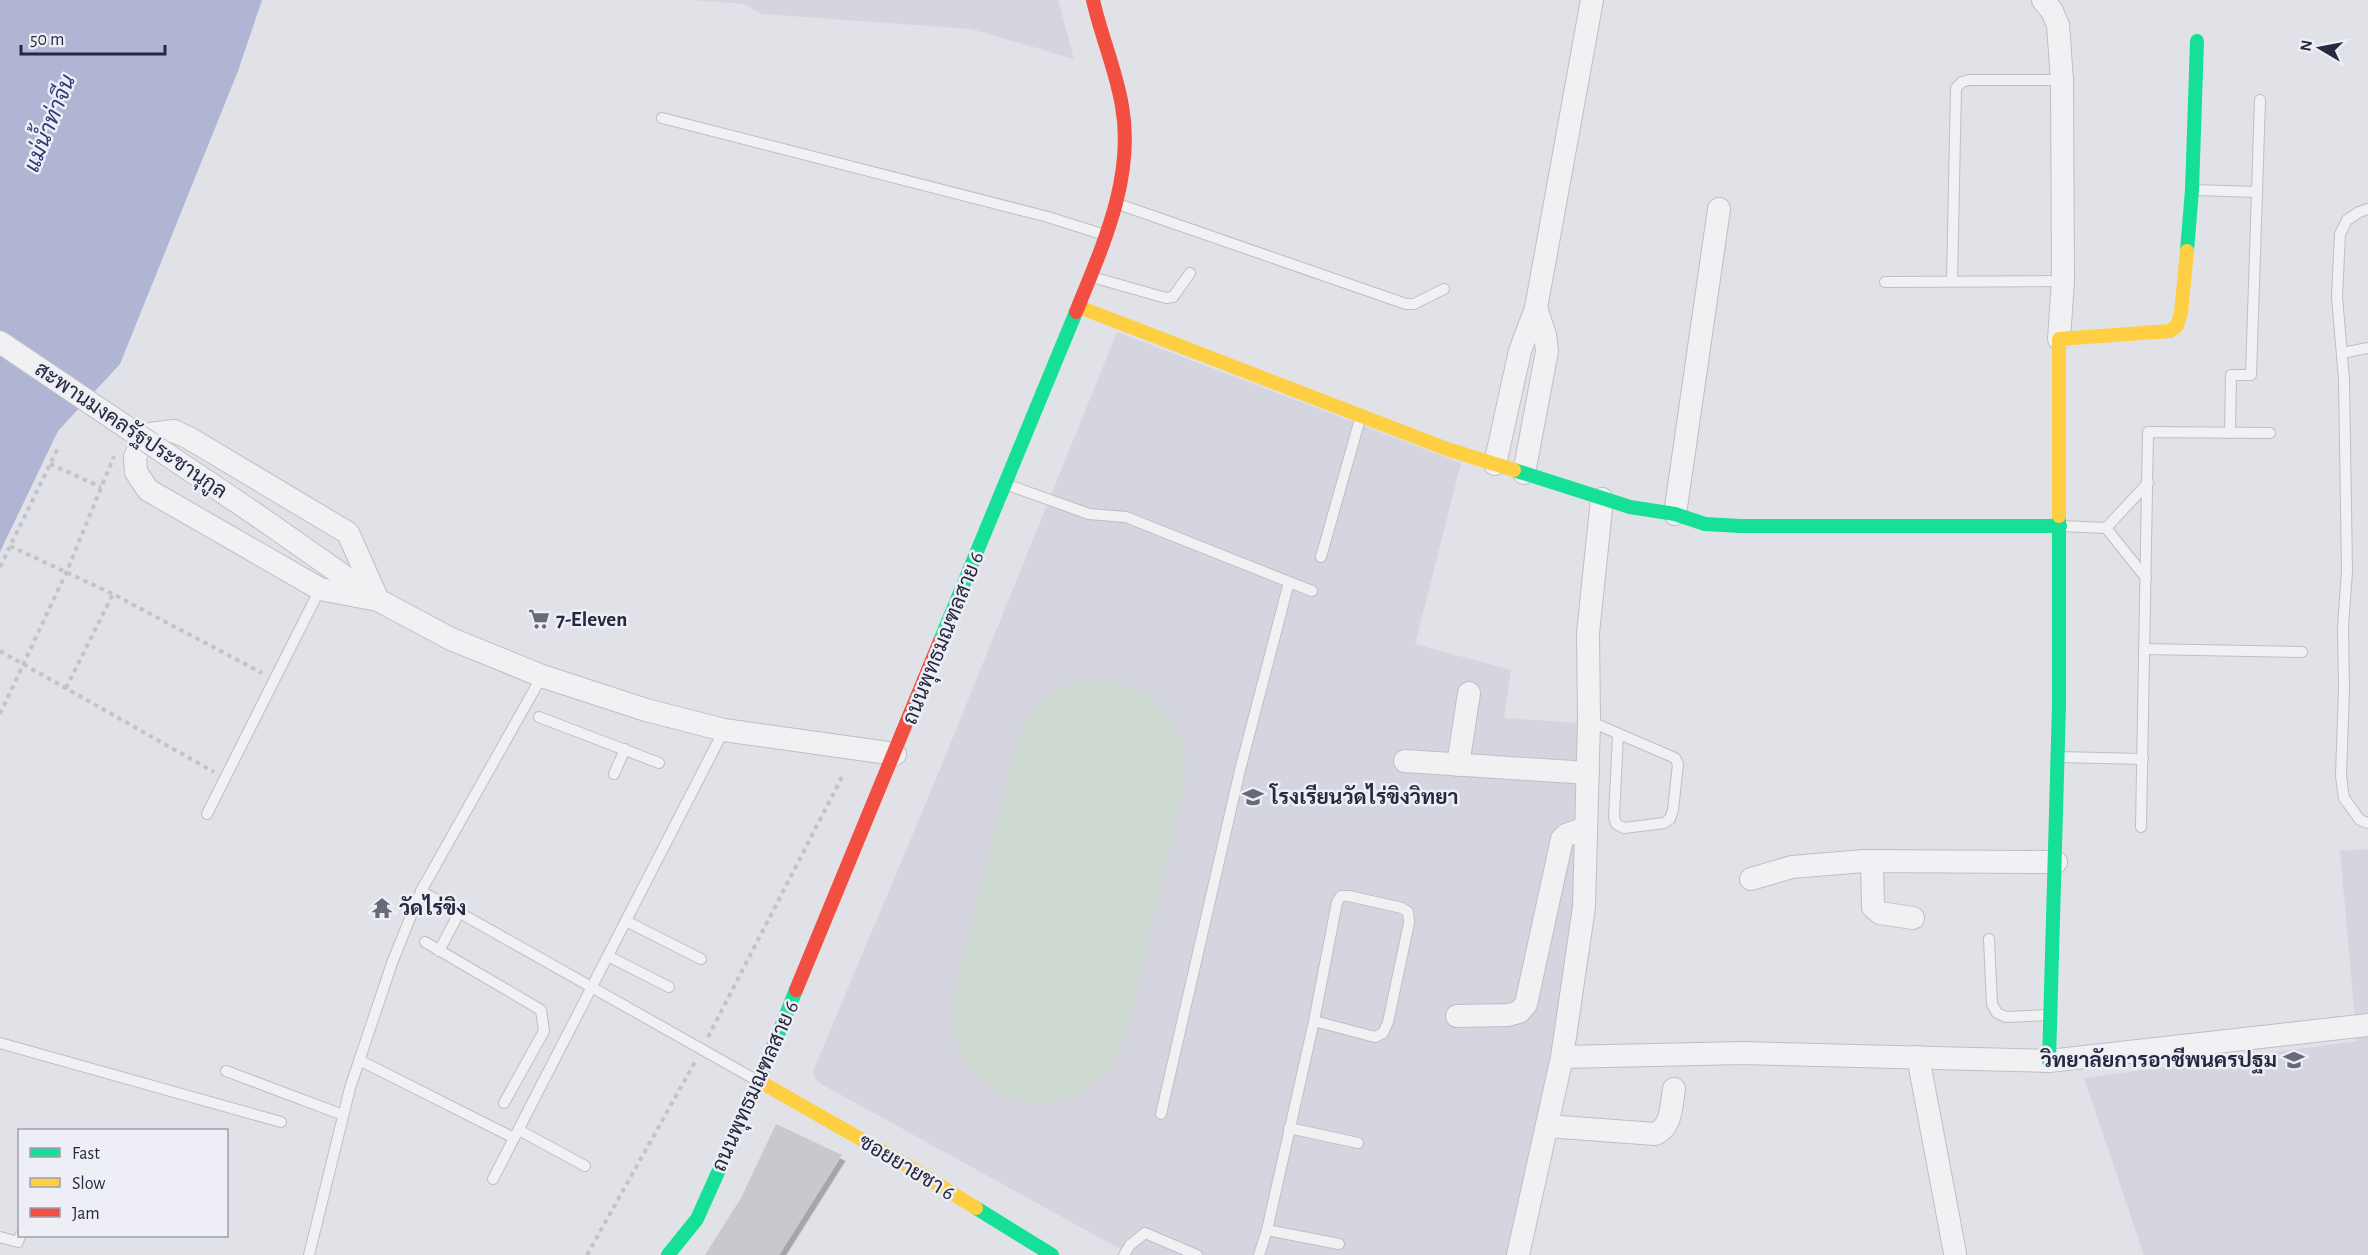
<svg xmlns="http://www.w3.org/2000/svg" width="2368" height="1255" font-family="'Alegreya Sans',Sarabun,sans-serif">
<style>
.built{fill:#d4d5df}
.green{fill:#cfdad2}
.water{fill:#afb5d3}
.building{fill:#c8c9cf;filter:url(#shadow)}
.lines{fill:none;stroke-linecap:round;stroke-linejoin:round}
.lane-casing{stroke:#bebfc4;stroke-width:12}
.street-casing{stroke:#bebfc4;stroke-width:24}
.path{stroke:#c3c3ca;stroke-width:4;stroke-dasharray:4.5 4.5;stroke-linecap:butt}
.lane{stroke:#f1f1f3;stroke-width:10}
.street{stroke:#f1f1f3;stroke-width:22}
.fast{stroke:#16e098;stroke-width:14}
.slow{stroke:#ffcf43;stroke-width:14}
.jam{stroke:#f24e42;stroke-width:14}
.street-bridge-casing{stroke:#bebfc4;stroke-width:24;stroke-linecap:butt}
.street-bridge{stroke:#f1f1f3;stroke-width:22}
.labels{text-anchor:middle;stroke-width:5;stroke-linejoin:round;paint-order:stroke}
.street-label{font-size:21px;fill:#272940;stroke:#eeeff6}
.poi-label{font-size:21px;font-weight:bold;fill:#272940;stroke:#eeeff6;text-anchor:start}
.water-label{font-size:22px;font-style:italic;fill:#303a75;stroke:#eeeff6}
</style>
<defs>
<filter id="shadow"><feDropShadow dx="3.5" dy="6" stdDeviation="0" flood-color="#0004"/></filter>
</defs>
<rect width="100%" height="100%" fill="#e1e2e7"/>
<!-- built -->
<g class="built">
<path d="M693 0H1058L1074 59 971 29 761 14 744 4Z"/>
<path d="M1117 332 1461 463 1415 644 1511 670 1504 718 1578 723 1574 938 1512 1255H1131L823 1085 815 1079 813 1071 936 779Z"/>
<path d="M2368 849V1255H2144L2084 1078 2357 1041 2340 851Z"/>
</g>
<!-- green -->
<path class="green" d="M1108 679 1147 693 1169 714 1184 744 1185 781 1128 1029 1112 1067 1078 1095 1038 1104 1002 1095 971 1071 959 1051 952 1021 953 996 1020 730 1037 705 1066 685Z"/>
<!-- water -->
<path class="water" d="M0 0H262L238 71 120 364 58 431 0 552Z"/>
<!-- building -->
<path class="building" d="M776 1124 842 1155 779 1255H705L741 1198Z"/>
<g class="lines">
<defs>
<g id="lane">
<path d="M662 118 1048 217 1105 235"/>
<path d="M2195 190 2257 192"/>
<path d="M1118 204 1406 304H1414L1444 289"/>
<path d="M2368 209 2359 212 2347 220 2340 234 2337 297 2344 380 2347 571 2343 627 2344 688 2341 776 2344 798 2360 820 2368 823"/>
<path d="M1092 277 1166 298 1173 297 1190 273"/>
<path d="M1952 281 1956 88 1962 82 1969 80H2062"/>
<path d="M1885 282 2063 281"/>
<path d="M2342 353 2368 348"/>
<path d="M2230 433 2231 375H2251L2260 100"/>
<path d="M1008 485 1089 514 1126 517 1312 591"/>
<path d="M2062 526 2106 528"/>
<path d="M1321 557 1360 419"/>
<path d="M2146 578 2106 528 2148 483"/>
<path d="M2145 649 2302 652"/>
<path d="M539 717 659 763"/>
<path d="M1589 721 1675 758 1678 764 1673 810 1670 819 1664 823 1624 828 1616 824 1614 817 1618 735"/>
<path d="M2059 757 2143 759"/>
<path d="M614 774 625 749"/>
<path d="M207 814 320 589"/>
<path d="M2141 827 2148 432 2270 433"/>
<path d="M421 891 758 1081"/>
<path d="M626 921 701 959"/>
<path d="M1989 939 1992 1004 1997 1013 2006 1017 2047 1015"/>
<path d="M425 942 541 1010 544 1031 504 1103"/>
<path d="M439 951 459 913"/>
<path d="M608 956 669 987"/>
<path d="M0 1043 281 1122"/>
<path d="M359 1060 514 1138"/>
<path d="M226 1071 343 1115"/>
<path d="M1161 1114 1240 770 1289 582"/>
<path d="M1289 1128 1358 1143"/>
<path d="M519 1130 585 1166"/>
<path d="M493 1179 724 730"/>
<path d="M1267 1230 1339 1244"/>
<path d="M0 1237 18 1242 20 1236"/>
<path d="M309 1255 350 1088 392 963 421 891 542 676"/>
<path d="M1124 1255 1130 1245 1145 1233 1197 1255"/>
<path d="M1259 1255 1267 1230 1314 1021 1337 902 1341 896H1349L1402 908 1408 912 1409 923 1388 1022 1383 1033 1375 1037 1314 1021"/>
</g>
<g id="street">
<path d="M2043 0 2052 11 2058 25 2062 80 2063 281 2059 339"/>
<path d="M174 431 189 438 348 533 378 600 320 589 148 490 136 472 135 457 142 442 150 434Z"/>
<path d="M1495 464 1520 351 1536 308 1592 0"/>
<path d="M1524 473 1547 351 1545 335 1536 308"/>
<path d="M1675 514 1719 209"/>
<path d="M261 518 378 600 451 639 542 676 646 710 724 730 895 754"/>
<path d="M1405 761 1588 773"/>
<path d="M1458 765 1469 693"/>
<path d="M1872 861 1873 907 1880 913 1913 918"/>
<path d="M1751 879 1792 867 1864 861 2056 862"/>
<path d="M1457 1016 1508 1015 1519 1012 1526 1004 1562 839 1566 835 1586 828"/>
<path d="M1562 1057 1744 1053 2049 1061 2368 1025"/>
<path d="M1918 1057 1955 1253"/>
<path d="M1547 1126 1655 1134C1672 1127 1671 1106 1674 1089"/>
<path d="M1518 1255 1562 1057 1584 907 1589 721 1588 633 1602 499"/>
</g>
</defs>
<!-- lane casing -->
<use href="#lane" class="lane-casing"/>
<!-- street casing -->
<use href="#street" class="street-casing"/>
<!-- path -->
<g class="path">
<path d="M50 464 101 487"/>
<path d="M10 546 113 594 262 673"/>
<path d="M0 567 58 448"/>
<path d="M0 651 214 772"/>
<path d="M66 688 113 594"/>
<path d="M0 714 67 571 114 456"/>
<path d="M708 1037 842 777"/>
<path d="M587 1255 695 1062"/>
</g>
<!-- lane -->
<use href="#lane" class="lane"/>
<!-- street -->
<use href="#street" class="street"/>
<!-- fast -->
<g class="fast">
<path d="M2187 251 2192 190 2197 41"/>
<path d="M1514 470 1630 507 1675 514 1705 524 1740 526H2060"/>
<path d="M940 641 1076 312"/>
<path d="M2049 1061 2059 705V516"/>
<path d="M976 1208 1052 1255"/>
<path d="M668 1255 697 1219 759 1081 796 990"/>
</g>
<!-- slow -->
<g class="slow">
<path d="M1079 307 1447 449 1514 470"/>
<path d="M2059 516V339L2170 331 2177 326 2181 313 2187 251"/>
<path d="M759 1081 908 1166 976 1208"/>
</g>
<!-- jam -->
<g class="jam">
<path d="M1076 312C1102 247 1135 178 1122 106 1116 70 1101 36 1093 0"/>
<path d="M796 990 940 641"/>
</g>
<defs>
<path id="street-bridge" d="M0 342 261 518"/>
</defs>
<!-- street-bridge casing -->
<use href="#street-bridge" class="street-bridge-casing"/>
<!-- street-bridge -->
<use href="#street-bridge" class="street-bridge"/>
</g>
<!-- icons -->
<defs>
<symbol id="supermarket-bare" viewBox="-9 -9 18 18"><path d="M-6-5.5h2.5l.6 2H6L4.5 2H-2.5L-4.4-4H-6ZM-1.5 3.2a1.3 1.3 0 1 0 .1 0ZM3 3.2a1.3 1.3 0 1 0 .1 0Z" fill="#686a7a" stroke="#eeeff6" stroke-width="2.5" paint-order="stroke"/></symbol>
<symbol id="school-bare" viewBox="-9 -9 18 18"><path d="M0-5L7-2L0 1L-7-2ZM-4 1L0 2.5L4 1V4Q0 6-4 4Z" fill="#686a7a" stroke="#eeeff6" stroke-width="2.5" paint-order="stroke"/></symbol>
<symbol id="temple-bare" viewBox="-9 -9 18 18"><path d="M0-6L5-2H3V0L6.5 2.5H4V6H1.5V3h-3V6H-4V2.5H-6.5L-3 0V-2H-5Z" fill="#686a7a" stroke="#eeeff6" stroke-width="2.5" paint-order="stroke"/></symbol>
<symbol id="university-bare" viewBox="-9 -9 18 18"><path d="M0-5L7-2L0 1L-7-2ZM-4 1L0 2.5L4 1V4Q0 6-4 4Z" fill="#686a7a" stroke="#eeeff6" stroke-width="2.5" paint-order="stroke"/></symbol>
</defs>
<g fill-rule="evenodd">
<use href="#supermarket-bare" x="524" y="604" width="30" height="30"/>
<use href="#school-bare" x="1238" y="782" width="30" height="30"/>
<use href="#temple-bare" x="367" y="893" width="30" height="30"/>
<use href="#university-bare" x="2279" y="1045" width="30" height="30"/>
</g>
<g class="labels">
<!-- street labels -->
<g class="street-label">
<text transform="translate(131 430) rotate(34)" y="7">สะพานมงคลรัฐประชานุกูล</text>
<text transform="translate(943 638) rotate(-68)" y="7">ถนนพุทธมณฑลสาย 6</text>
<text transform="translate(755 1086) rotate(-66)" y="7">ถนนพุทธมณฑลสาย 6</text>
<text transform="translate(907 1167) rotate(31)" y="7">ซอยยายชา 6</text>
</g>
<!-- poi labels -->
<g class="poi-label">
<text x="556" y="626">7-Eleven</text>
<text x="1270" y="804">โรงเรียนวัดไร่ขิงวิทยา</text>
<text x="399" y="915">วัดไร่ขิง</text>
<text x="2277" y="1067" text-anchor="end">วิทยาลัยการอาชีพนครปฐม</text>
</g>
<!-- water labels -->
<g class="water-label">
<text transform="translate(49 123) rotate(-68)" y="8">แม่น้ำท่าจีน</text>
</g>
</g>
<!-- legend -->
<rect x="18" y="1129" width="210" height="108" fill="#eeeff6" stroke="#9ea0ad" stroke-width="1.5"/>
<rect x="30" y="1148" width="30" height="9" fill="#16e098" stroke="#9ea0ad" stroke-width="1.5"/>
<text x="72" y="1159" font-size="18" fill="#272940">Fast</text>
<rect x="30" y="1178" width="30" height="9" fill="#ffcf43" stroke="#9ea0ad" stroke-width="1.5"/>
<text x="72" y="1189" font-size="18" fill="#272940">Slow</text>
<rect x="30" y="1208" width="30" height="9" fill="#f24e42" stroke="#9ea0ad" stroke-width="1.5"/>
<text x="72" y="1219" font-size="18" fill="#272940">Jam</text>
<!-- north arrow -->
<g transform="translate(2320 48) rotate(280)" stroke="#eeeff6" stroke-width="4.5" paint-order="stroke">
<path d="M0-4.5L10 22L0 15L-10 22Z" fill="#272940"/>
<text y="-9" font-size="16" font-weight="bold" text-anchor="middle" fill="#272940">N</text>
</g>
<!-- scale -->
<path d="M21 45v9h144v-9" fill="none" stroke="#272940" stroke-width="3"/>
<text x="30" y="45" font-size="18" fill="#272940" stroke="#eeeff6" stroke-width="4.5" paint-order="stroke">50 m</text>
</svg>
